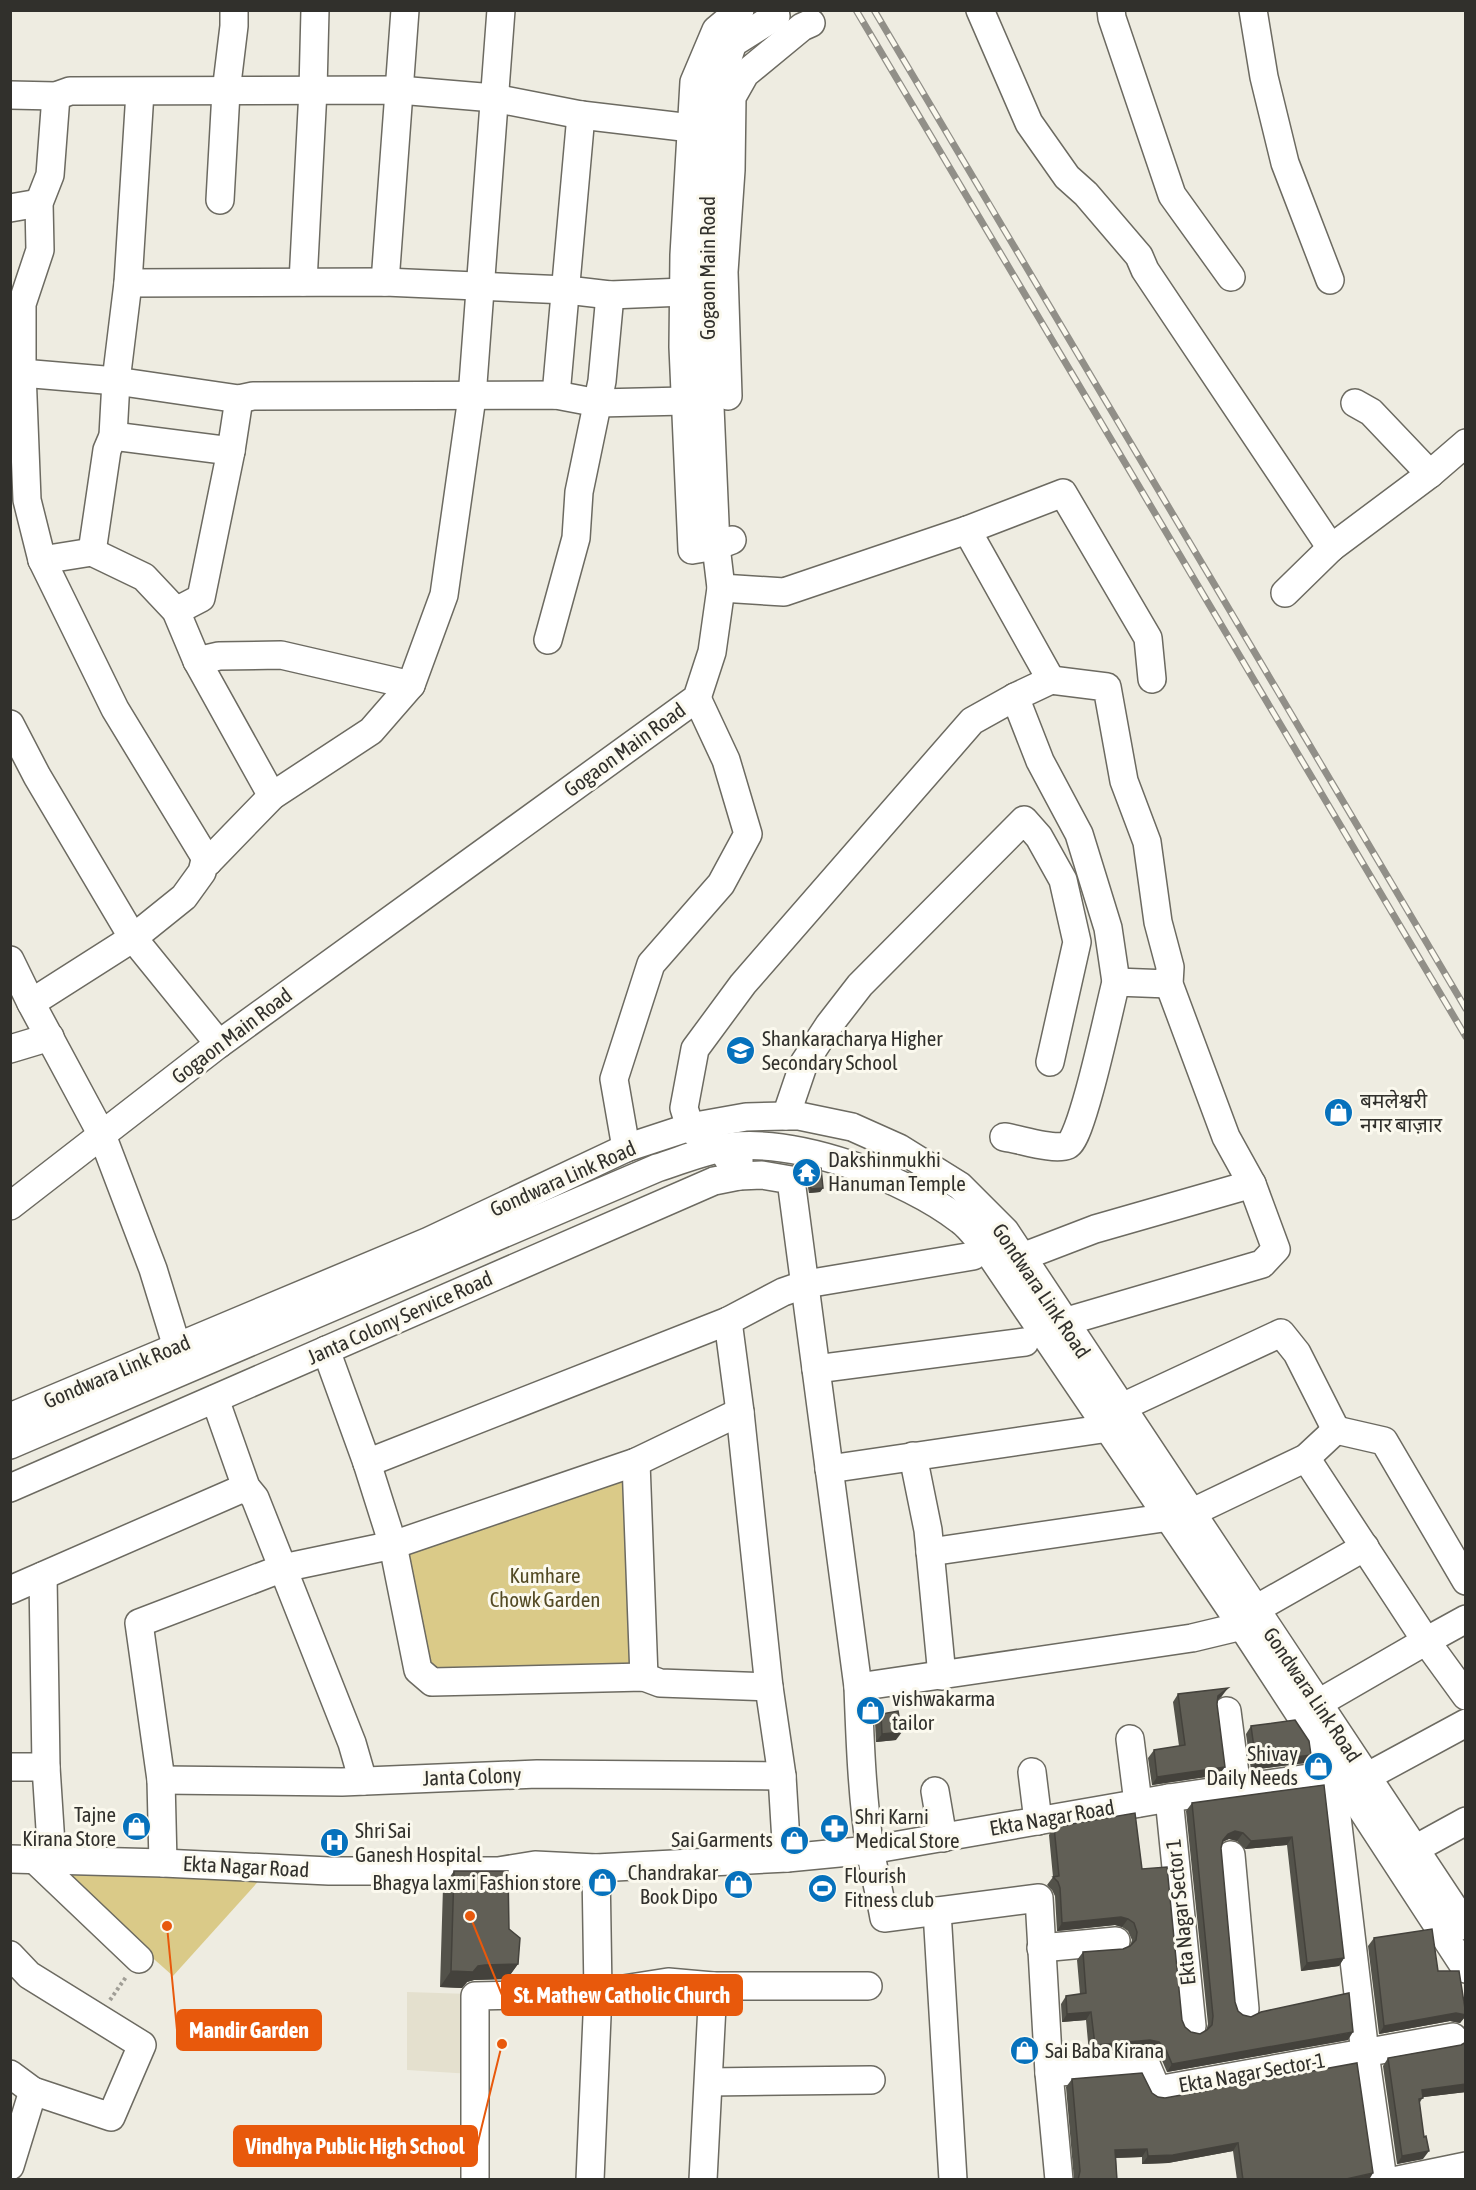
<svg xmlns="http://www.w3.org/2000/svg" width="1476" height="2190" font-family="'Asap Condensed','Noto Sans Devanagari',sans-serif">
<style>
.built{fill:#e4e0ce}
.green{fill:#daca88}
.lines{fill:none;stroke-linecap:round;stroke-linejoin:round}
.minor-casing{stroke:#6c6a61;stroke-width:30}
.path{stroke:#a09e96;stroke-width:4;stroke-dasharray:3 3;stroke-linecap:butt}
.minor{stroke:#fff;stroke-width:27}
.rail-casing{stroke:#918f88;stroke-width:7}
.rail{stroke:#fbf9ee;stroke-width:4.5;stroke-dasharray:14;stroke-linecap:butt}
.wall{fill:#53524a}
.shaded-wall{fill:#44423c}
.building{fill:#615f56;stroke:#44423c;stroke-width:1.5}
.labels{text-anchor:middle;stroke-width:6;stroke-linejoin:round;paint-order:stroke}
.street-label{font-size:21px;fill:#31302c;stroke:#fbf9ee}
.poi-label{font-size:21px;fill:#31302c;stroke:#fbf9ee;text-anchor:start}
.park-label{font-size:21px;fill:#534a24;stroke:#fbf9ee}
.leader{fill:none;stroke:#e8590c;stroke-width:2}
.callout-dot{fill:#e8590c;stroke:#fbf9ee;stroke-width:2}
.callout{fill:#e8590c;stroke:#e8590c;stroke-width:2}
.callout-label{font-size:22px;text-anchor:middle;font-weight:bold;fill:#fff}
</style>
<rect width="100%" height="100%" fill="#eeece1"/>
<!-- built -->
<path class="built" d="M407 1992 470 1994 472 2074 407 2070Z"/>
<!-- green -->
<g class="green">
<path d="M636 1462 644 1677 432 1682 393 1545Z"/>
<path d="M49 1866 264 1875 173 1976Z"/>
</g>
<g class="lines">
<defs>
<g id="minor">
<path d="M980 10 1029 123 1067 177 1086 194 1139 256 1145 270 1331 548"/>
<path d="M1111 10 1112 18 1172 195 1231 277"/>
<path d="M1253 10 1264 77 1285 163 1330 280"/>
<path d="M10 95 56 96 70 91 399 90 494 98 581 115 691 128"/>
<path d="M56 96 50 175 39 203 40 250 22 304V372L27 500 42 560 115 709 208 862"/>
<path d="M220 200 226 92 234 26V10"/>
<path d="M10 208 39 203"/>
<path d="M303 282 313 90 315 10"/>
<path d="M385 282 405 10"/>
<path d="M128 283 385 282 567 290 610 295 684 292"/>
<path d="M10 372 116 381 239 399 253 396 556 395 598 403 685 401"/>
<path d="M556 395 581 115"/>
<path d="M728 396 724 272 731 170 732 97 745 74 802 27 811 23"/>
<path d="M1355 403 1371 412 1430 474"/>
<path d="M113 436 231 451 239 399"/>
<path d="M967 530 1051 680"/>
<path d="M732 540 716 546 692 550 683 347 684 255 694 82 716 30 740 10"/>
<path d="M92 552 107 450 113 436 116 381 128 283 140 92"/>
<path d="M42 560 92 552 144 577 176 611 197 661 272 796"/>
<path d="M721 588 784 592 967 530 1063 493 1148 638 1152 679"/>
<path d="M1285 593 1331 548 1430 474 1466 443"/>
<path d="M176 611 201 598 231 451"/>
<path d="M548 640 576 538 579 492 602 381 610 295"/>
<path d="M197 661 219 656 281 655 411 685"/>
<path d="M1015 697 1040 761 1079 834 1108 928 1116 982"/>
<path d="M10 724 37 776 133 938 219 1044"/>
<path d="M10 960 31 1003 102 1135 153 1269 177 1347"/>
<path d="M31 1003 133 938 184 897 202 872 205 860 208 862 272 796 371 731 411 685 444 595 472 397 501 10"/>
<path d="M10 1049 50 1037"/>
<path d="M786 1116 804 1063 829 1025 860 985 1024 820 1039 837 1063 880 1077 942 1050 1062"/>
<path d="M1004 1137C1020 1139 1054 1151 1068 1145 1082 1139 1110 1005 1116 982L1169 984"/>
<path d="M626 1148 614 1079 651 964 721 884 748 834 726 760 697 698"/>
<path d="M10 1206 219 1044 697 698 712 652 721 588 716 546 705 291 710 153 715 96 733 43 776 16"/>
<path d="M1022 1257 1095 1229 1252 1184 1276 1249 1262 1264 1064 1322"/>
<path d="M728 1321 740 1412 769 1687 782 1776 787 1858"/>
<path d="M326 1350 367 1463 393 1545 418 1670 432 1682 644 1677 660 1683 769 1687"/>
<path d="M816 1369 1025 1342"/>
<path d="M215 1399 246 1487 255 1498 352 1743 363 1781"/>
<path d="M1120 1408 1281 1333 1297 1353 1336 1430"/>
<path d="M10 1417 429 1241 626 1148 690 1127 746 1117 786 1116H799L852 1127 899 1148 960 1186 1005 1231 1466 1926"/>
<path d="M1336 1430 1384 1441 1466 1581"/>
<path d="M10 1445 657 1168C680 1161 704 1150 728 1147 797 1138 906 1178 960 1220 970 1227 977 1238 985 1247L1242 1626 1466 1969"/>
<path d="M913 1456 928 1530 942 1676"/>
<path d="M1306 1458 1426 1641 1317 1704"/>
<path d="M636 1462 644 1677"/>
<path d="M367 1463 728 1321 783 1292 806 1284 973 1256"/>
<path d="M829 1469 1109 1428"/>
<path d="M10 1488 714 1181 739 1176V1159"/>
<path d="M930 1552 1170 1517 1195 1511 1306 1458 1336 1430"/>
<path d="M43 1576 46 1767 52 1860"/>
<path d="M10 1590 246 1487"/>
<path d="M1254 1610 1365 1547"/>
<path d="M1466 1619 1426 1641 1466 1696"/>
<path d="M858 1687 1192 1638 1242 1626"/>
<path d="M1227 1711 1237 1789"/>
<path d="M1130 1739 1138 1803"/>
<path d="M10 1767H46"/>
<path d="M1032 1772 1038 1821"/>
<path d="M1368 1776 1466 1723"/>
<path d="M161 1780 342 1782 537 1774 782 1776"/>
<path d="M1333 1783 1365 2053 1383 2180"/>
<path d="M935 1791 943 1838"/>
<path d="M1169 1798 1192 2026"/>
<path d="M1415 1849 1466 1821"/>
<path d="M1231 1855 1245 2009"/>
<path d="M10 1859 163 1863 329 1871H498L535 1865 596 1868 787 1858 870 1850 1169 1798 1337 1774"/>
<path d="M35 1860 139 1959"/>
<path d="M163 1863 161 1780 139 1623 283 1568 393 1545 636 1462 740 1412"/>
<path d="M937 1911 953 2180"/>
<path d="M1041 1948 1116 1941"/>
<path d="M10 1955 29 1975 142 2045 111 2117 33 2091 10 2074"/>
<path d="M713 1986H868"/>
<path d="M1049 2073 1146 2064 1157 2090 1453 2037"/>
<path d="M709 2082 871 2080"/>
<path d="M10 2166 33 2091"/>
<path d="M475 2180V1996L598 1993 668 1982 713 1986 703 2180"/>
<path d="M590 2180 598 1993 596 1868"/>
<path d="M1059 2180 1049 2073 1039 1898 884 1918C880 1895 874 1872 870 1849 862 1796 860 1741 858 1687L791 1180 762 1175 739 1176 721 1148 708 1146 690 1127 684 1108 695 1049 743 984 972 721 1015 697 1051 680 1107 687 1124 781 1147 842 1158 922 1170 967 1169 984 1226 1137 1252 1184"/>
<path d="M1398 2180 1466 2166"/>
</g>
</defs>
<!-- minor casing -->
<use href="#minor" class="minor-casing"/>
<!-- path -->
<path class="path" d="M110 2000 126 1977"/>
<!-- minor -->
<use href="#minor" class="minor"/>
<defs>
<g id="rail">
<path d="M856 10 1466 1037"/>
<path d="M874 10 1466 1009"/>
</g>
</defs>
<!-- rail casing -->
<use href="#rail" class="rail-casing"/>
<!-- rail -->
<use href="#rail" class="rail"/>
</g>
<!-- wall -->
<g class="wall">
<path d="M803 1164 823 1188 820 1192 809 1193 806 1177 800 1168Z"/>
<path d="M1178 1694 1222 1696 1218 1700 1217 1704 1219 1775 1152 1785 1148 1758 1154 1750 1179 1746 1173 1702Z"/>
<path d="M881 1714 896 1740 876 1742 875 1722Z"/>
<path d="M1251 1726 1305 1763 1251 1770 1246 1734Z"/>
<path d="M1324 1785 1344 1958 1339 1966 1301 1971 1287 1845 1245 1849 1237 1841 1229 1839 1222 1842 1221 1848 1235 2002 1238 2011 1243 2015 1348 2040 1167 2072 1161 2058 1153 2050 1145 2048 1089 2053 1086 2020 1062 2022 1061 2004 1066 1996 1080 1994 1077 1960 1083 1952 1123 1949 1130 1946 1132 1940 1128 1931 1122 1927 1115 1925 1057 1931 1055 1896 1052 1890 1047 1885 1053 1877 1049 1835 1054 1827 1142 1869 1182 2020 1185 2027 1191 2032 1200 2034 1206 2031 1208 2024 1186 1811 1192 1803Z"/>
<path d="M454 1871 509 1929 518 1964 507 1979 474 1980 467 1982 462 1988 440 1987 443 1887Z"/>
<path d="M1374 1938 1438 1971 1466 2012V2016L1460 2023 1450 2021 1379 2034 1368 1946Z"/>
<path d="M1461 2045 1466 2092 1423 2097 1419 2104 1423 2159 1397 2164 1383 2066 1388 2058Z"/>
<path d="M1072 2079 1152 2093 1158 2097 1369 2180H1237L1233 2151 1168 2163 1142 2164V2157L1116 2158 1117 2180H1074L1066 2087Z"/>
</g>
<!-- shaded-wall -->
<g class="shaded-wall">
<path d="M823 1188 820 1192 809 1193 811 1189Z"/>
<path d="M1228 1688 1222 1696 1213 1704 1218 1696Z"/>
<path d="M902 1732 896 1740 876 1742 882 1734Z"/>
<path d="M1311 1755 1305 1763 1251 1770 1256 1762Z"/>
<path d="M1225 1767 1219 1775 1152 1785 1157 1777Z"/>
<path d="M1235 1831 1243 1833 1237 1841 1229 1839 1222 1842 1223 1840 1228 1834Z"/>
<path d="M1292 1837 1287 1845 1245 1849 1251 1841Z"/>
<path d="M1121 1917 1128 1919 1122 1927 1115 1925 1057 1931 1062 1923Z"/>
<path d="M1344 1958 1339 1966 1301 1971 1307 1963Z"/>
<path d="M518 1964 507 1979 474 1980 467 1982 462 1988 440 1987 451 1971 485 1965Z"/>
<path d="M1091 2012 1086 2020 1062 2022 1067 2014Z"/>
<path d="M1456 2013 1466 2015 1460 2023 1450 2021 1379 2034 1384 2026Z"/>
<path d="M1353 2032 1348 2040 1167 2072 1172 2064Z"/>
<path d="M1150 2040 1159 2042 1153 2050 1145 2048 1089 2053 1095 2045Z"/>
<path d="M1466 2084V2092L1416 2098 1422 2090Z"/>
<path d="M1238 2143 1233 2151 1168 2163 1142 2164 1148 2156Z"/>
<path d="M1147 2149 1142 2157 1110 2158 1115 2150Z"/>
<path d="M1429 2151 1423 2159 1397 2164 1402 2156Z"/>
<path d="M1373 2173 1369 2180H1342Z"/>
</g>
<!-- building -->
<g class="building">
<path d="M803 1164 821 1168 823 1188 811 1189 809 1173Z"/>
<path d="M1228 1688 1218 1696 1217 1704 1225 1767 1157 1777 1154 1750 1185 1745 1178 1694Z"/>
<path d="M898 1711 902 1732 882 1734 881 1714Z"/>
<path d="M1295 1720 1309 1741 1311 1755 1256 1762 1251 1726Z"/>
<path d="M1324 1785 1344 1958 1307 1963 1292 1837 1251 1841 1243 1833 1235 1831 1228 1834 1223 1840 1221 1848 1235 2002 1238 2011 1243 2015 1251 2017 1261 2012 1349 1993 1353 2032 1172 2064 1166 2050 1159 2042 1150 2040 1095 2045 1091 2012 1067 2014 1066 1996 1086 1993 1083 1952 1123 1949 1130 1946 1136 1940 1137 1932 1134 1923 1128 1919 1121 1917 1062 1923 1060 1888 1058 1882 1053 1877 1059 1876 1054 1827 1135 1813 1142 1869 1167 1867 1182 2020 1185 2027 1191 2032 1200 2034 1207 2030 1212 2025 1213 2016 1192 1803Z"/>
<path d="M454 1871H508L509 1929 520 1938 518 1964 485 1965 478 1966 473 1972 451 1971Z"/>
<path d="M1432 1929 1438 1971H1459L1466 2015 1456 2013 1384 2026 1374 1938Z"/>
<path d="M1466 2042V2084L1422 2090 1423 2098 1419 2099 1424 2137 1426 2136 1429 2151 1402 2156 1388 2058 1461 2045Z"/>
<path d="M1357 2063 1373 2173 1342 2180H1243L1238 2143 1173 2155 1148 2156 1147 2149 1115 2150 1117 2180H1078L1080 2171 1072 2079 1142 2073 1152 2093 1158 2097 1165 2098Z"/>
</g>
<!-- icons -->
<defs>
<symbol id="school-disc" viewBox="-11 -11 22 22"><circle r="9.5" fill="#0671bc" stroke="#fbf9ee"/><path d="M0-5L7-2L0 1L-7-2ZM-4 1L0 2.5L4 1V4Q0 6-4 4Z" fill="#fff"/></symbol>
<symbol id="shop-disc" viewBox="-11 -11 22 22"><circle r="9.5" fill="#0671bc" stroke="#fbf9ee"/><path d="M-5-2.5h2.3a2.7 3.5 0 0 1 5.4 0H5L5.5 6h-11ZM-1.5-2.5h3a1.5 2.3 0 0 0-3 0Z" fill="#fff"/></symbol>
<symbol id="temple-disc" viewBox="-11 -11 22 22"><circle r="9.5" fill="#0671bc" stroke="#fbf9ee"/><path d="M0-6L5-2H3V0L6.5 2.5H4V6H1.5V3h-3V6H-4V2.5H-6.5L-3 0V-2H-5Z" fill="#fff"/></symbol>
<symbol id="pharmacy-disc" viewBox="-11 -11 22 22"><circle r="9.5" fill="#0671bc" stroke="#fbf9ee"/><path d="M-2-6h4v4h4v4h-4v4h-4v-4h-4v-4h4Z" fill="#fff"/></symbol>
<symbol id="hospital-disc" viewBox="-11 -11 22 22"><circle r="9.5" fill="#0671bc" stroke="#fbf9ee"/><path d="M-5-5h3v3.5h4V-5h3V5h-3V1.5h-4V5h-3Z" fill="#fff"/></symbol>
<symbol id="stadium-disc" viewBox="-11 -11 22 22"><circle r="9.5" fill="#0671bc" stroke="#fbf9ee"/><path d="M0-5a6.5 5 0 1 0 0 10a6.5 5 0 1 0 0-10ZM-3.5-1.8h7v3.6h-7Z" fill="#fff"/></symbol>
</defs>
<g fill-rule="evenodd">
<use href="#school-disc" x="724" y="1034" width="33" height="33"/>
<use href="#shop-disc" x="1322" y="1096" width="33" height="33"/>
<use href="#temple-disc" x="790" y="1156" width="33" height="33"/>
<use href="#shop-disc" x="854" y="1694" width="33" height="33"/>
<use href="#shop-disc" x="1302" y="1750" width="33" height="33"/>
<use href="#shop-disc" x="120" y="1810" width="33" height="33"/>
<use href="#pharmacy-disc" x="818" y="1812" width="33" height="33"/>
<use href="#shop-disc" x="778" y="1824" width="33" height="33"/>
<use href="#hospital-disc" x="318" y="1826" width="33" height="33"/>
<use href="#shop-disc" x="586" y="1866" width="33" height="33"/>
<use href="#shop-disc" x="722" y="1868" width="33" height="33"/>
<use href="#stadium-disc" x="806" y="1872" width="33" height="33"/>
<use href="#shop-disc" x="1008" y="2034" width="33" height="33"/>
</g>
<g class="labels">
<!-- street labels -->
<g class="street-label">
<text transform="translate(708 268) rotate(-90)" y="7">Gogaon Main Road</text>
<text transform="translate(625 750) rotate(-36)" y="7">Gogaon Main Road</text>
<text transform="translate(232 1036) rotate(-37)" y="7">Gogaon Main Road</text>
<text transform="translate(563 1179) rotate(-24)" y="7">Gondwara Link Road</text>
<text transform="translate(1041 1291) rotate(56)" y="7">Gondwara Link Road</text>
<text transform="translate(400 1318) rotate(-24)" y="7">Janta Colony Service Road</text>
<text transform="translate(117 1372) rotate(-23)" y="7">Gondwara Link Road</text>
<text transform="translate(1312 1695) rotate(56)" y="7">Gondwara Link Road</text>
<text transform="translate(472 1777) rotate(-2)" y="7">Janta Colony</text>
<text transform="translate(1052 1818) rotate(-10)" y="7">Ekta Nagar Road</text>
<text transform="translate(246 1867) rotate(3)" y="7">Ekta Nagar Road</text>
<text transform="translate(1181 1912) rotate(-96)" y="7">Ekta Nagar Sector 1</text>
<text transform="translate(1252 2073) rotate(-10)" y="7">Ekta Nagar Sector-1</text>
</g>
<!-- poi labels -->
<g class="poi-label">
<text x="762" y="1046">Shankaracharya Higher<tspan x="762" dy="24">Secondary School</tspan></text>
<text x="1360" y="1108">बमलेश्वरी<tspan x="1360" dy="24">नगर बाज़ार</tspan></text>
<text x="828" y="1167">Dakshinmukhi<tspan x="828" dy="24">Hanuman Temple</tspan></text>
<text x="892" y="1706">vishwakarma<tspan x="892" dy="24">tailor</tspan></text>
<text x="1298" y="1761" text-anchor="end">Shivay<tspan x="1298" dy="24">Daily Needs</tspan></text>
<text x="116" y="1822" text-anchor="end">Tajne<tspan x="116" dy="24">Kirana Store</tspan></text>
<text x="855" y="1824">Shri Karni<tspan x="855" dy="24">Medical Store</tspan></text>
<text x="355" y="1838">Shri Sai<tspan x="355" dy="24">Ganesh Hospital</tspan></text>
<text x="773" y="1847" text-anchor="end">Sai Garments</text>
<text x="718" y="1880" text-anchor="end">Chandrakar<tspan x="718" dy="24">Book Dipo</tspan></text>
<text x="844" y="1883">Flourish<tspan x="844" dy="24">Fitness club</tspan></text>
<text x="581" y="1890" text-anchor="end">Bhagya laxmi Fashion store</text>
<text x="1045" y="2058">Sai Baba Kirana</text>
</g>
<!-- park labels -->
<g class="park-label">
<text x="545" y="1583">Kumhare<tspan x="545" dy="24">Chowk Garden</tspan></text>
</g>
</g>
<!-- callouts -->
<path class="leader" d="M470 1916L502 1995M167 1926L177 2030M502 2044L477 2146"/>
<g class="callout-dot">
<circle cx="470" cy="1916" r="6"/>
<circle cx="167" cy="1926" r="6"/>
<circle cx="502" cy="2044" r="6"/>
</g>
<g class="callout">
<rect x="502" y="1975" width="240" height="40" rx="6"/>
<rect x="177" y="2010" width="144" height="40" rx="6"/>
<rect x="234" y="2126" width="243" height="40" rx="6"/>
</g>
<g class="callout-label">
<text x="622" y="2003">St. Mathew Catholic Church</text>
<text x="249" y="2038">Mandir Garden</text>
<text x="355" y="2154">Vindhya Public High School</text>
</g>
<!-- border -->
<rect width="1476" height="2190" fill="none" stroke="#31302c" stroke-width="24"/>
</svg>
